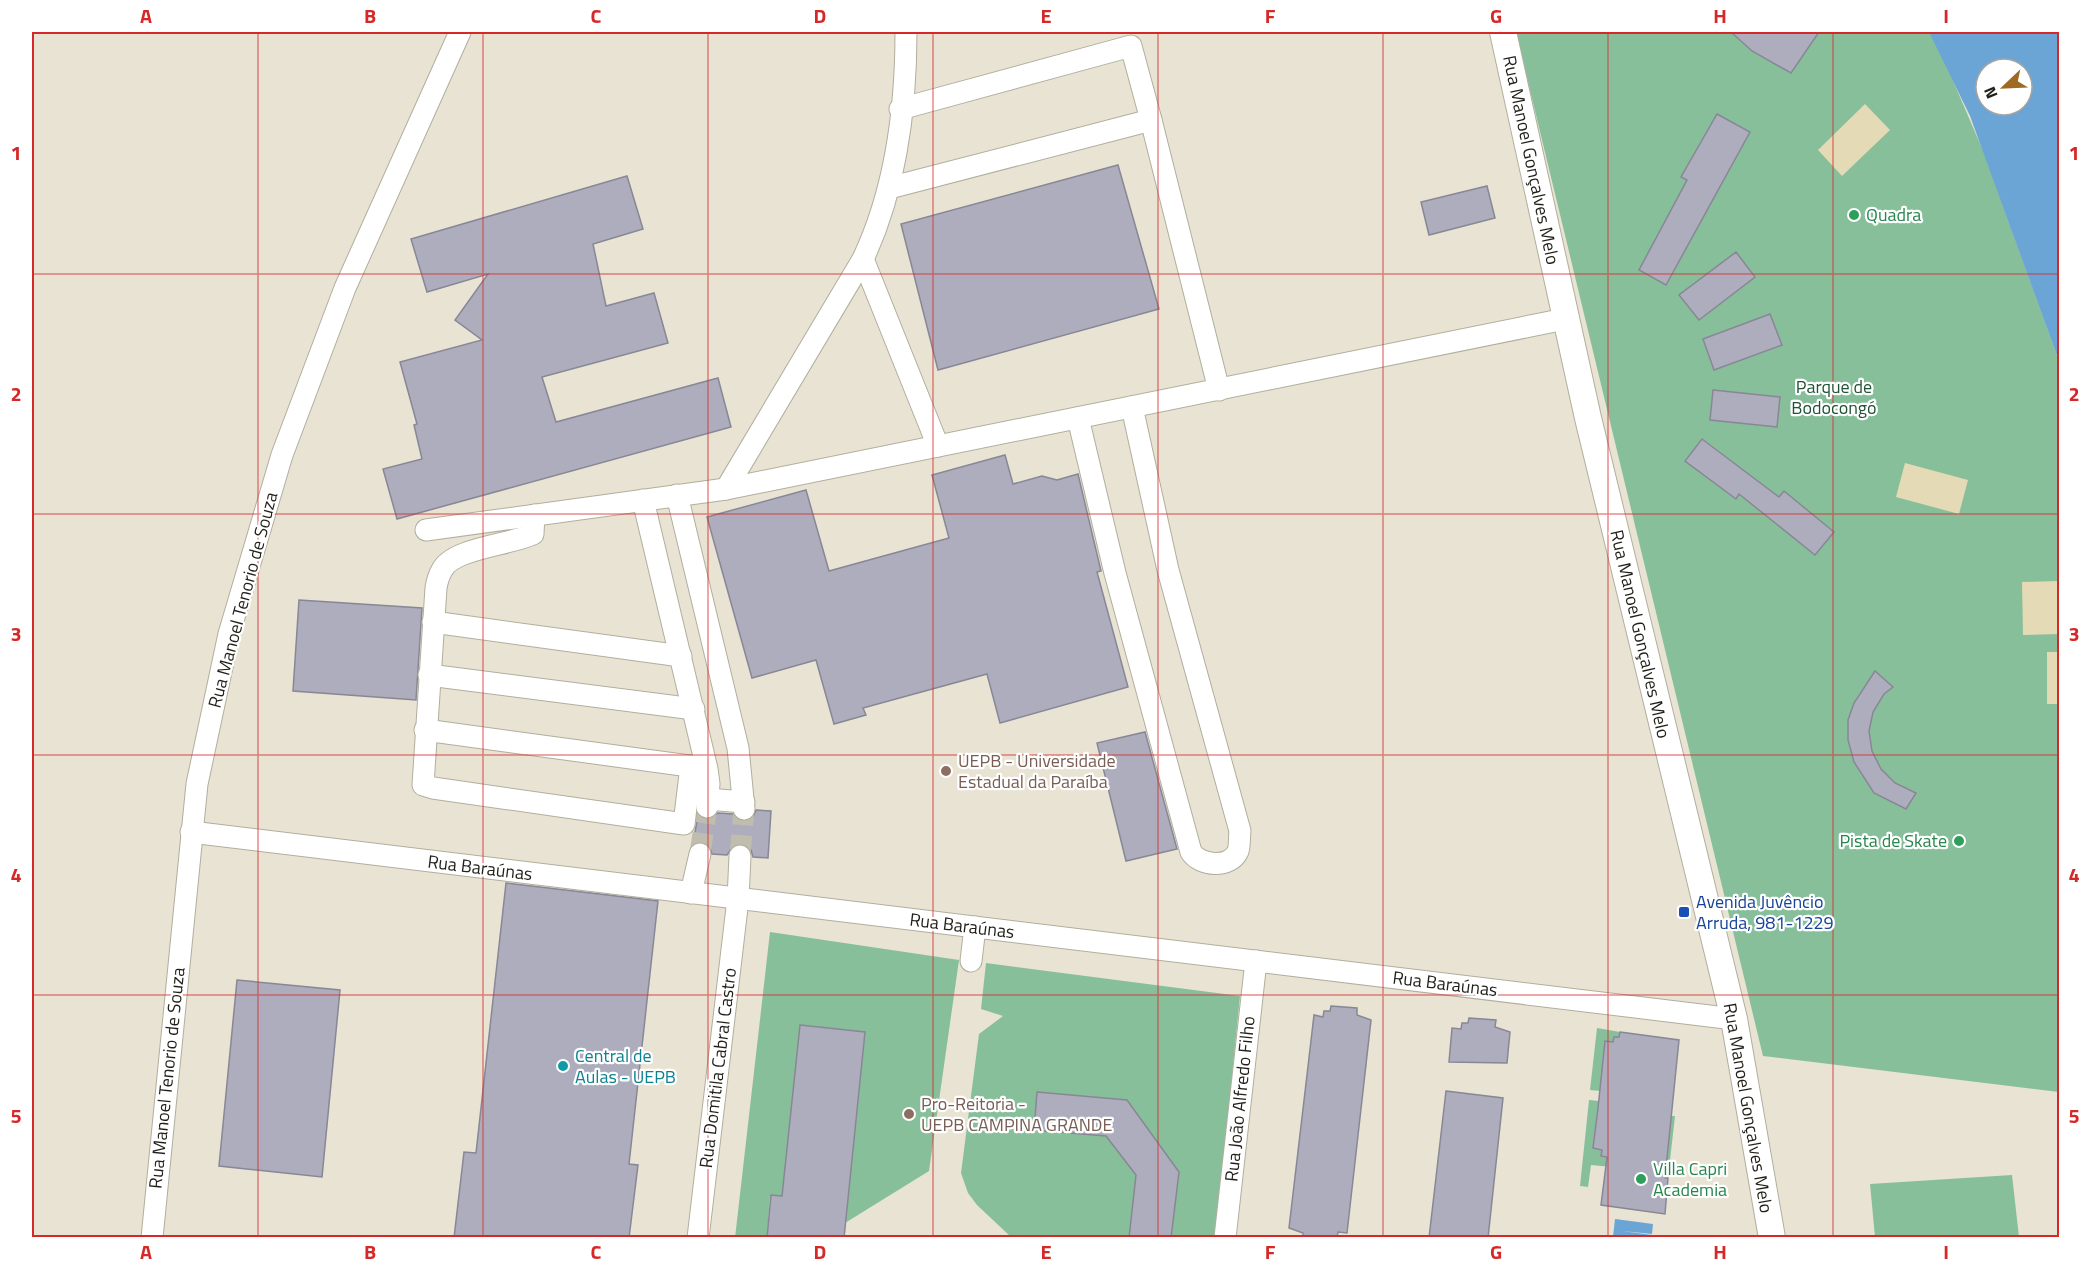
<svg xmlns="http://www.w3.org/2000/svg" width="2091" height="1269" font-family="'Titillium Web',sans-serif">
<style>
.green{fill:#88bf9b}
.sand{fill:#e4dab5}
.water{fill:#6aa5d6;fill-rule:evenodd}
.building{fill:#adadbd;stroke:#888796;stroke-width:1.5}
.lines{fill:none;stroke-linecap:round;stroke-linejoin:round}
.minor-tunnel{stroke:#c0bcae;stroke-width:21;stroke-dasharray:21 10;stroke-linecap:butt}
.minor-casing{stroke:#b2ae9e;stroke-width:23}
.tertiary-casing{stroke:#b2ae9e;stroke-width:28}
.minor{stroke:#fff;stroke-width:21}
.tertiary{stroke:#fff;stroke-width:26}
.grid{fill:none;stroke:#d62828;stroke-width:1.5;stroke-opacity:0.55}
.leisure-dot{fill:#2e9e5b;stroke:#fff;stroke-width:2}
.education-dot{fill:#8d6e63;stroke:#fff;stroke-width:2}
.transit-dot{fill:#1a4fb4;stroke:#fff;stroke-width:2}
.culture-dot{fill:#0f9aa8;stroke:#fff;stroke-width:2}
.labels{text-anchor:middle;stroke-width:4.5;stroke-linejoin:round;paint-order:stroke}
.street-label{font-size:18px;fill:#201f19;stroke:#fff}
.leisure-label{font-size:18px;fill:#27864d;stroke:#fff;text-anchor:start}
.park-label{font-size:18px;fill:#205335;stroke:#fff}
.education-label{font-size:18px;fill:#785e54;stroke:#fff;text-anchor:start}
.transit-label{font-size:18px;fill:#164399;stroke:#fff;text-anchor:start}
.culture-label{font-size:18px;fill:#0d838f;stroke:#fff;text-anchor:start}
.neatline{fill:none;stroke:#d62828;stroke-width:2}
.grid-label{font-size:20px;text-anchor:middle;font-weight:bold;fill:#d62828}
</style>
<rect width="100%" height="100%" fill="#e8e3d3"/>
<!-- green -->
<g class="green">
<path d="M1516 32H1929L1933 34 1984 153 2059 361V1092L1763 1056Z"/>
<path d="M770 932 959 960 929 1171 845 1223 865 1032 801 1025 782 1196H770L767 1237 735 1238Z"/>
<path d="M986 963 1240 996 1216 1237H1011L977 1205 968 1193 961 1173 979 1034 1003 1016 981 1009Z"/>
<path d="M1597 1028 1620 1032 1619 1037H1614L1601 1091 1590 1090Z"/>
<path d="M1589 1100 1599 1101 1593 1148 1602 1150 1601 1156 1667 1157 1671 1116H1675L1668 1178 1653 1177V1171L1591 1165 1588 1187 1580 1186Z"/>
<path d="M2012 1175 2019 1237H1875L1870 1184Z"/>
</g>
<!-- sand -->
<g class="sand">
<path d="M1865 104 1890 130 1842 176 1818 150Z"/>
<path d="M1905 463 1968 480 1959 514 1896 497Z"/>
<path d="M2059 581V634L2023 635 2022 582Z"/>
<rect x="2047" y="652" width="12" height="52"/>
</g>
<!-- water -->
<g class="water">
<path d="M1929 32H2059V361L1970 116ZM1986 69H2022V105H1986Z"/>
<path d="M1615 1219 1653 1224 1652 1234 1622 1231 1652 1235V1237H1613Z"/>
</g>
<!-- building -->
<g class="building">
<path d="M1731 32H1819L1791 73 1752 51Z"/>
<path d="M1717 114 1750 132 1666 285 1639 270 1687 180 1681 177Z"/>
<path d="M1118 165 1159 309 938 370 901 224Z"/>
<path d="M627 176 643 229 593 244 606 306 654 293 668 343 542 377 556 422 718 378 731 427 397 519 383 469 422 459 414 425 417 424 400 362 482 340 455 320 488 274 427 292 411 239Z"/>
<path d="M1487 186 1495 218 1429 235 1421 202Z"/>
<path d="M1736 252 1755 277 1699 320 1679 295Z"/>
<path d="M1770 314 1782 345 1714 370 1703 339Z"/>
<path d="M1713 390 1780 397 1777 427 1710 420Z"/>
<path d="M1702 439 1779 497 1784 491 1834 532 1815 555 1739 494 1736 499 1685 461Z"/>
<path d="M1005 455 1013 484 1042 476 1057 480 1078 474 1101 571 1097 572 1128 687 1000 723 987 674 863 708 866 715 834 724 816 660 752 678 707 517 806 490 829 571 949 538 932 475Z"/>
<path d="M299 600 422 608 416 700 293 691Z"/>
<path d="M1875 671 1893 687 1884 694 1873 712 1869 731 1872 751 1881 769 1895 783 1916 793 1906 809 1874 793 1854 762 1848 740V720L1854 703Z"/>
<path d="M1145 732 1177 849 1126 861 1097 743Z"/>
<path d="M756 810 771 811 768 858 753 857 751 850 741 843 734 845 727 855 712 854 709 845 703 842 693 844 698 815 706 820 718 813 733 814 738 820 745 822 752 819Z"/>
<path d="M506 883 658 901 629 1164 638 1165 629 1238H454L464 1152 476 1153Z"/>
<path d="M237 980 340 990 322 1177 219 1166Z"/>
<path d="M1331 1006 1357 1008V1015L1371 1020 1347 1233 1338 1232 1337 1238H1303V1233L1289 1228 1307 1075 1314 1015 1323 1017 1324 1011H1330Z"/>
<path d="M1469 1018 1496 1020 1495 1027 1510 1032 1507 1063 1449 1062 1452 1028 1461 1029 1462 1023H1468Z"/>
<path d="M800 1025 865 1032 844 1238H767L771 1195 782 1196Z"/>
<path d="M1620 1032 1679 1040 1665 1178H1668L1665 1214 1601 1205 1607 1157 1601 1156 1602 1150 1593 1148 1598 1108 1605 1041 1613 1042 1614 1037H1619Z"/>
<path d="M1446 1091 1503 1098 1488 1238H1429Z"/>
<path d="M1037 1092 1127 1100 1179 1172 1171 1238H1129L1136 1175 1106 1136 1034 1130Z"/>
</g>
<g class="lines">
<!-- minor-tunnel -->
<g class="minor-tunnel">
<path d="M700 854 707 807"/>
<path d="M740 856 744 809"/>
</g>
<defs>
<g id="minor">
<path d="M900 109 1131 46 1151 120"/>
<path d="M889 188 1151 120 1219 390"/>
<path d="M863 259 938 446"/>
<path d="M1078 418 1115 573 1191 852C1200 866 1230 869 1238 851 1240 846 1239 837 1240 831L1168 570 1132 407"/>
<path d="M726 489 863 259C896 189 906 109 906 32"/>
<path d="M677 495 738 748 744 809"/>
<path d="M643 500 707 769 709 784 707 807"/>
<path d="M534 515 533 534C510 545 453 548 442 570 439 575 437 582 436 588L423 785 433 788 684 824 691 766"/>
<path d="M426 530 726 489 1565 319"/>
<path d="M433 622 681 656"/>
<path d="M429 675 694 709"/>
<path d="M425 730 704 768"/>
<path d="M707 799 744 802"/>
<path d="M191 832 1734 1019"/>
<path d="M691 893 700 854"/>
<path d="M971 961 975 927"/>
<path d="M152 1238 197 784 229 634 282 455 345 288 460 32"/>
<path d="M698 1238 738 899 740 856"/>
<path d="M1225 1238 1256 961"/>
</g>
<path id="tertiary" d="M1503 32 1588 418 1734 1019 1772 1238"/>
</defs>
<!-- minor casing -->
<use href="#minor" class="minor-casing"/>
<!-- tertiary casing -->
<use href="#tertiary" class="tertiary-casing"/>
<!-- minor -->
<use href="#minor" class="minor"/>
<!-- tertiary -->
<use href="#tertiary" class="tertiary"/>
</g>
<!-- grid -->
<path class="grid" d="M258 32V1238M483 32V1238M708 32V1238M933 32V1238M1158 32V1238M1383 32V1238M1608 32V1238M1833 32V1238M32 274H2060M32 514H2060M32 755H2060M32 995H2060"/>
<!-- markers -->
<g class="leisure-dot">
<circle cx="1854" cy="215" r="6"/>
<circle cx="1959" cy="841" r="6"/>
<circle cx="1641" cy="1179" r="6"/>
</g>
<g class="education-dot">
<circle cx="946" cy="771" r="6"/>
<circle cx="909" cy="1114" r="6"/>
</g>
<rect class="transit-dot" x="1678" y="906" width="12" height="12" rx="3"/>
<circle class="culture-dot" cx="563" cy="1066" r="6"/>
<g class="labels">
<!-- street labels -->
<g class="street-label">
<text transform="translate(1531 160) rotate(78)" y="6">Rua Manoel Gonçalves Melo</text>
<text transform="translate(243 600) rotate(-75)" y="6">Rua Manoel Tenorio de Souza</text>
<text transform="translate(1640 634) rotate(77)" y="6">Rua Manoel Gonçalves Melo</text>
<text transform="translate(480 868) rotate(7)" y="6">Rua Baraúnas</text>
<text transform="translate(962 926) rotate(7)" y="6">Rua Baraúnas</text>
<text transform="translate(1445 984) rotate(7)" y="6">Rua Baraúnas</text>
<text transform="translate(718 1068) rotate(-83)" y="6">Rua Domitila Cabral Castro</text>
<text transform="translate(167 1078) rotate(-84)" y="6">Rua Manoel Tenorio de Souza</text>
<text transform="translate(1240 1099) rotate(-84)" y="6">Rua João Alfredo Filho</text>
<text transform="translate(1748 1108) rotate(80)" y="6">Rua Manoel Gonçalves Melo</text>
</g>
<!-- leisure labels -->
<g class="leisure-label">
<text x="1866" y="221">Quadra</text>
<text x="1947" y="847" text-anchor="end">Pista de Skate</text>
<text x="1653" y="1175">Villa Capri<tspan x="1653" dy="21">Academia</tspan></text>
</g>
<!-- park labels -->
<g class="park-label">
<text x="1834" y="393">Parque de<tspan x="1834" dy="21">Bodocongó</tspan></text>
</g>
<!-- education labels -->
<g class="education-label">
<text x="958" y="767">UEPB - Universidade<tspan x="958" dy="21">Estadual da Paraíba</tspan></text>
<text x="921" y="1110">Pro-Reitoria -<tspan x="921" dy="21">UEPB CAMPINA GRANDE</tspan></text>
</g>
<!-- transit labels -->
<g class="transit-label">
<text x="1696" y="908">Avenida Juvêncio<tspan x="1696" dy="21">Arruda, 981-1229</tspan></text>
</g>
<!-- culture labels -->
<g class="culture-label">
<text x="575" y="1062">Central de<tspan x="575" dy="21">Aulas - UEPB</tspan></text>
</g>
</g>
<!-- border -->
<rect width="2091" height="1269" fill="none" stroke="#ffffff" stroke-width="66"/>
<!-- north arrow -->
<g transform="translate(2004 87) rotate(247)"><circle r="28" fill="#ffffff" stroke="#a6a5a3" stroke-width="1.5"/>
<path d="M0-4.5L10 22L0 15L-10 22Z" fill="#9e6a21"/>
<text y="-9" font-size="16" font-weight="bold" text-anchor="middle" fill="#201f19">N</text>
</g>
<rect x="33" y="33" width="2025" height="1203" class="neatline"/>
<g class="grid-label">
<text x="146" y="23">A</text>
<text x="370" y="23">B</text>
<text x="596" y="23">C</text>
<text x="820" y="23">D</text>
<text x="1046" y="23">E</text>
<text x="1270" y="23">F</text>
<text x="1496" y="23">G</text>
<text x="1720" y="23">H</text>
<text x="1946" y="23">I</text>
<text x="16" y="160">1</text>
<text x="2074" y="160">1</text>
<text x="16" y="401">2</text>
<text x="2074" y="401">2</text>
<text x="16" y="641">3</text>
<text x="2074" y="641">3</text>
<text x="16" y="882">4</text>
<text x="2074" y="882">4</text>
<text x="16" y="1123">5</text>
<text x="2074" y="1123">5</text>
<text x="146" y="1259">A</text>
<text x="370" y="1259">B</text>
<text x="596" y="1259">C</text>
<text x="820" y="1259">D</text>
<text x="1046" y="1259">E</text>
<text x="1270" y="1259">F</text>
<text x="1496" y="1259">G</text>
<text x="1720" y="1259">H</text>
<text x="1946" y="1259">I</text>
</g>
</svg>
